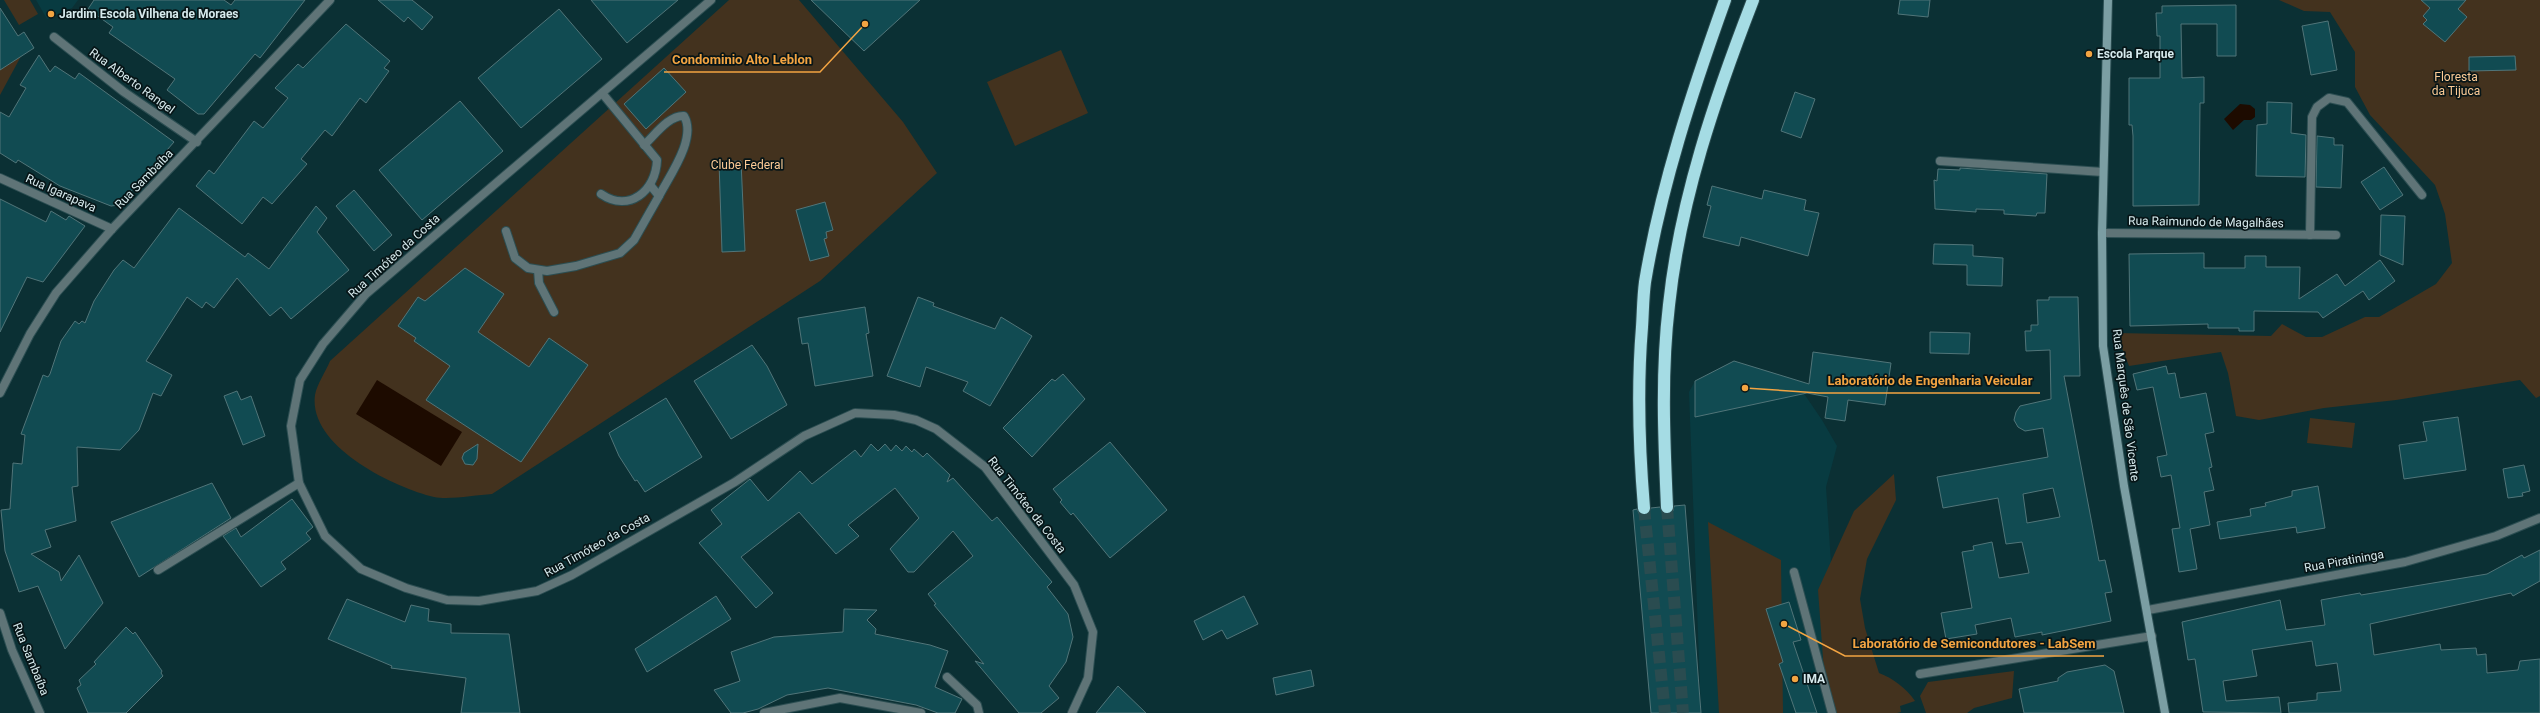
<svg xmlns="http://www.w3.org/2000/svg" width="2540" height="713" font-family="Roboto,sans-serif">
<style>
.built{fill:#083b41}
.green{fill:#43321e}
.water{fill:#1d0b00}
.building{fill:#114b52;stroke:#517579;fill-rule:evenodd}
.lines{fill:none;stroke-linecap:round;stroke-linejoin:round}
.highway-tunnel{stroke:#2a4c50;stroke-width:12;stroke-dasharray:12 6;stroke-linecap:butt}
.lane-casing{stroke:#2c4e52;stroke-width:10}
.street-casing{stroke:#2c4e52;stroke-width:10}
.secondary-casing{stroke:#2c4e52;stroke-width:10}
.highway-casing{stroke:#2c4e52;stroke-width:14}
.lane{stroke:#5f7477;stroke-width:8}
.street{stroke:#5f7477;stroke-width:8}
.secondary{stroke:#7b9ea3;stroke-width:8}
.highway{stroke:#a5dce4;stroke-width:12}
.poi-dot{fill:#f3a442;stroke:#071517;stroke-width:1.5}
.labels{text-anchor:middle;stroke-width:3.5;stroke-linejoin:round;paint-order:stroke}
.poi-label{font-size:12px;font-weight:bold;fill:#d7eaed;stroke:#071517;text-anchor:start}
.park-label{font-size:12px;fill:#fccb96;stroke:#071517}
.street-label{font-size:12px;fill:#d7eaed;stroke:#071517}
.leader{fill:none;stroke:#f3a442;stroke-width:1.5}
.callout-dot{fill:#f3a442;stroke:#071517;stroke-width:1.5}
.callout-label{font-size:13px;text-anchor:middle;font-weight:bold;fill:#f3a442;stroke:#071517;stroke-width:3.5;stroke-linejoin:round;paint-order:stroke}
</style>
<rect width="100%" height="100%" fill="#0b3034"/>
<!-- built -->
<g class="built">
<path d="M36 0H78L72 8 47 19Z"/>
<path d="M1794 379 1822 420 1837 446 1826 487 1831 563 1856 713H1701L1689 392 1695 381Z"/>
</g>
<!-- green -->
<g class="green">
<path d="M4 0H30L38 14 19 25Z"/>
<path d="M729 0H799L903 122 937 173 820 281 492 494C476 495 449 500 434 497 393 487 308 446 315 395 317 384 326 371 330 361Z"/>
<path d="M2279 0H2540V396L2536 398 2520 380 2396 400 2324 408 2259 420 2236 416 2228 373 2221 352 2129 366 2116 333 2271 336 2282 324 2306 337H2322L2365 317H2379L2436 284 2452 263 2445 214 2435 185 2370 115 2355 87V52L2330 12 2304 11Z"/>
<path d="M0 12 26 47 0 95Z"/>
<path d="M1061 50 1088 113 1015 146 987 82Z"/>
<path d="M2310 418 2355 423 2352 448 2307 443Z"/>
<path d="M1894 474 1896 500 1867 559 1860 599 1865 628 1879 673C1893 678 1907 689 1915 701L1900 706 1901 712 1897 713H1827L1818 590 1854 511Z"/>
<path d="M1708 522 1781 560 1783 713H1719Z"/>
<path d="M2014 671 2012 698 1974 708 1967 713H1926L1920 696 1928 682Z"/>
</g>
<!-- water -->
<g class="water">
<path d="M2240 104 2250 105 2255 109V117L2251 120H2244L2233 130 2224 119Z"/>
<path d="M377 380 462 432 441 466 356 414Z"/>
</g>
<!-- building -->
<g class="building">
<path d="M94 0H224L231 5 235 0H305L260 58 255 54 204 114H198L167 90 175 79 109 33 113 27 88 9Z"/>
<path d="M378 0H412L433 17 422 30 408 17 404 22Z"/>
<path d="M591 0H678L627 43Z"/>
<path d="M811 0H920L864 51Z"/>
<path d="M1900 0H1930L1928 17 1898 14Z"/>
<path d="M2421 0H2466L2458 9 2467 17 2445 42 2423 24 2427 20 2423 16 2430 8Z"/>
<path d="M2236 5V56H2217V24H2181L2182 78 2204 77V103H2200L2199 205 2133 206V136L2132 125H2129V78H2160V36H2157L2156 13H2162V6Z"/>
<path d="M0 8 18 36 24 32 34 48 0 70Z"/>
<path d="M559 9 602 59 521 128 478 78Z"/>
<path d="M2328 21 2337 70 2311 75 2302 26Z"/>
<path d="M346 24 390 61 384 68 389 71 366 103 360 98 332 136 325 130 301 159 307 164 272 204 263 197 242 224 196 186 209 170 214 174 254 121 263 128 288 98 275 88 298 64 303 68Z"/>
<path d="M39 55 50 72 55 66 75 79 79 73 174 142 119 205 111 206 60 186 18 160 16 163 0 153V112L9 117 26 88 20 85Z"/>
<path d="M2515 56 2516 70 2469 71V57Z"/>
<path d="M664 68 686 92 646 129 624 104Z"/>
<path d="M1795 92 1815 99 1801 138 1781 131Z"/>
<path d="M460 101 503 151 422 220 379 170Z"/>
<path d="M2267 102 2292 103 2291 133 2306 135 2305 177 2256 176 2257 125 2267 124Z"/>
<path d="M2317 136 2334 138V145H2343L2341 188 2316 187Z"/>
<path d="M741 161 745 251 722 252 719 162Z"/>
<path d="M2384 167 2403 195 2380 210 2361 182Z"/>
<path d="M1960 168 2047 174 2045 213H2037L2036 216 2004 214V210L1976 209V212L1935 209 1934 180 1937 181 1938 169 1960 170Z"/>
<path d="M1712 186 1762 199 1764 190 1806 200 1804 210 1819 213 1808 256 1741 237 1739 246 1703 237 1711 206 1707 205Z"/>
<path d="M354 190 392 235 374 251 336 206Z"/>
<path d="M0 199 46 222 51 211 66 220 69 216 85 226 43 282 27 277 0 332Z"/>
<path d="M825 202 833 230 826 232 827 238 824 239 829 256 810 261 796 210Z"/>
<path d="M316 206 327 218 317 232 349 270 291 319 281 307 270 316 237 278 214 308 206 302 202 308 187 297 146 361 172 375 161 396 153 393 139 430 120 450 77 447 78 486 72 487 76 521 45 530 51 547 31 554 59 572 61 581 79 555 103 603 65 649 38 586 19 592 5 551 1 510 10 509 13 463 22 464 25 435 21 434 43 375 48 377 50 374 61 341 75 321 79 324 82 321 85 323 94 301 114 270 123 260 134 268 179 208 245 257 248 253 269 269Z"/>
<path d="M2381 215 2405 216 2403 265 2380 255Z"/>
<path d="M1934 244 1973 245V256L2003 258 2002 286 1967 285V265L1933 264Z"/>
<path d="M2204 253V268H2245V256H2266V267H2300L2299 299 2337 274 2345 286 2380 260 2395 281 2369 300 2363 291 2323 318 2318 312 2254 311V331H2239V328H2208V324L2130 326 2129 254Z"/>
<path d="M465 268 504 294 478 332 529 367 549 338 588 365 521 462 426 400 450 366 414 341 416 338 398 326 418 297 425 301Z"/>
<path d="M918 297 934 303 933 306 995 329 1001 317 1032 336 990 406 963 391 968 382 926 367 920 387 887 376Z"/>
<path d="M2049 297H2078L2080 376H2064L2099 561 2105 560 2112 592 2105 593 2111 621 2042 635V632L2015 637 2011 618 1975 625 1977 634 1946 639 1941 613 1972 608 1962 552 1974 550 1973 546 1992 542 1999 578 2029 573 2022 542 2006 544 1998 498 1943 508 1937 477 2048 457 2043 428 2025 431 2018 427 2014 420 2016 412 2020 406 2051 399 2050 350 2026 351 2025 331H2031V325H2038L2037 300H2049ZM2053 488 2060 517 2027 523 2023 494Z"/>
<path d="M865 307 869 333 866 334 873 376 815 386 808 343 802 344 798 318Z"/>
<path d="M1930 332 1970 333 1969 354 1930 353Z"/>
<path d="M752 345 767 366 787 405 731 439 694 381Z"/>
<path d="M1813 352 1891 363 1885 405 1848 400 1845 421 1825 418 1828 397 1807 393 1695 417V381L1734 361 1809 384Z"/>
<path d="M2166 366 2168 374 2175 373 2180 398 2206 393 2214 432 2205 434 2212 467 2209 468 2214 490 2204 492 2210 525 2190 529 2197 569 2179 572 2172 529 2180 528 2171 475 2161 477 2157 457 2167 455 2153 387 2137 390 2133 374Z"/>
<path d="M1063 374 1085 399 1032 457 1003 428 1052 379 1055 381Z"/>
<path d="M237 391 241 400 251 396 265 436 243 445 224 396Z"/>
<path d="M666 398 702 457 645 492 637 480 635 481 619 456 609 433Z"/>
<path d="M2458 417 2466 470 2404 479 2399 445 2427 441 2423 422Z"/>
<path d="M1110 442 1167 510 1110 558 1073 513 1071 515 1060 502 1062 500 1053 489Z"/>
<path d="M478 444 477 459 473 465 465 464 462 458 464 453Z"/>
<path d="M871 444 878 451 885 444 891 451 896 445 902 451 906 446 912 452 914 449 923 457 927 453 950 475 947 482 953 478 992 521 997 517 1052 582 1047 587 1068 614 1073 637 1066 662 1049 686 1059 698 1041 713H1019L975 661 984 664 934 605 936 604 928 594 973 556 953 531 914 572H908L890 549 919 518 895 488 848 525 859 536 836 554 799 512 741 557 773 593 756 608 699 543 722 524 711 510 750 479 768 501 800 471 812 484 855 450 861 457Z"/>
<path d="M2524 465 2530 491 2522 493 2523 496 2508 498 2503 469Z"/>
<path d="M212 483 231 518 139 577 111 522Z"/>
<path d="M2318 486 2325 528 2297 533 2296 527 2220 539 2217 522 2251 516 2250 509 2266 506 2265 503 2292 496V491Z"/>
<path d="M292 499 313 527 306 533 311 539 281 562 286 569 261 587 223 536 236 528 241 537Z"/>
<path d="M1685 505 1701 713H1651L1633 510 1637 509 1640 515H1645L1651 508 1660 507 1663 513 1668 514 1673 511 1674 506Z"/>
<path d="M2540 550V581L2513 596 2511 593 2370 624 2374 655 2440 644 2441 650 2476 648 2477 655 2486 654 2487 673 2518 670 2520 661 2540 659V713H2289L2288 703 2317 700V693L2341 691 2337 663 2316 666 2312 641 2252 650 2257 676 2223 681 2226 701 2279 697 2281 713 2203 712 2195 659 2188 660 2182 622 2280 600 2286 630 2325 625 2321 600 2360 593 2361 595 2487 574 2522 555 2524 558Z"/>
<path d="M716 596 731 619 647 672 635 649Z"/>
<path d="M1244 596 1258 624 1227 639 1222 630 1203 640 1194 621Z"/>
<path d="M347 599 405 622 411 605 429 609 428 621 451 624V633L509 634 520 713H461L466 678 391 668 392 666 328 639Z"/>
<path d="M1789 602 1801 640 1793 642 1817 713H1796L1779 664 1783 662 1766 609Z"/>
<path d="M844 609 877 610 867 620 876 629 875 634 930 645 948 651 935 687 962 699 955 713H938L916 705 828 688 787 695 758 709 743 713H731L714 690 740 681 731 652 774 637 843 632Z"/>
<path d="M126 627 133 634 135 632 162 671 161 673 163 676 126 713H88L77 688 81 685 79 680 96 664 94 662Z"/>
<path d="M2105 665 2114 671 2124 713H2024L2019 689 2058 681V678L2067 672Z"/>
<path d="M1311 670 1314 686 1276 695 1273 678Z"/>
<path d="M1118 686 1146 713H1096Z"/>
</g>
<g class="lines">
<!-- highway-tunnel -->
<g class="highway-tunnel">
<path d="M1667 507 1683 713"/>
<path d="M1644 508 1665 713"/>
</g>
<defs>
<g id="lane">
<path d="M644 145C655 135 669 115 684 116 697 138 670 175 659 196"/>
<path d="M601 194C629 213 656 191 657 160L602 93"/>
<path d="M506 231 515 258 528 268 547 271 576 266 620 253 634 240 659 196 651 186"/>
<path d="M538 270 539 283 554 312"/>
<path d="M1794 572 1832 713"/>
<path d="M947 677 977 705 979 713"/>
<path d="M764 713 840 698 921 713"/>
</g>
<g id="street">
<path d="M711 0 366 294 323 344 300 380 291 426 299 483 325 536 361 569 406 588 447 600 479 601 537 591 572 575 735 482 804 436 855 413 894 415 916 420 936 429 985 467 1074 585 1093 632 1088 678 1072 713"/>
<path d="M54 37 124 92 197 142"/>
<path d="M1940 161 2103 172"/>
<path d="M0 178 112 229"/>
<path d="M2102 233 2336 235"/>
<path d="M2310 235 2312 117 2317 107 2329 98 2347 102 2422 195"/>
<path d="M0 393 30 334 56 293 112 229 330 0"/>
<path d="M158 570 299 483"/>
<path d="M2148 610 2405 562 2496 536 2540 518"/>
<path d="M0 613 12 650 40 713"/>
<path d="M1920 674 2152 636"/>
</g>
<path id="secondary" d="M2108 0 2102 233 2103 346 2124 486 2165 713"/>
<g id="highway">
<path d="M1667 507C1664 440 1661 372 1669 305 1680 200 1715 98 1753 0"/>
<path d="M1644 508C1639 448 1637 388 1642 327 1643 312 1643 297 1645 282 1661 186 1692 92 1725 0"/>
</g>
</defs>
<!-- lane casing -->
<use href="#lane" class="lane-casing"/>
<!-- street casing -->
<use href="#street" class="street-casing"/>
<!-- secondary casing -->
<use href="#secondary" class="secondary-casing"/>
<!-- highway casing -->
<use href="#highway" class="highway-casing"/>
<!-- lane -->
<use href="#lane" class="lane"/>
<!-- street -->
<use href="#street" class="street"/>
<!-- secondary -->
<use href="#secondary" class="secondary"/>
<!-- highway -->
<use href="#highway" class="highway"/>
</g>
<!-- markers -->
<g class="poi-dot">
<circle cx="51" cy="14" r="4"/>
<circle cx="2089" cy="54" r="4"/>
<circle cx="1795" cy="679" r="4"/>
</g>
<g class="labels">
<!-- poi labels -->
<g class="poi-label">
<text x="59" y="18">Jardim Escola Vilhena de Moraes</text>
<text x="2097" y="58">Escola Parque</text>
<text x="1803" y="683">IMA</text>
</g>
<!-- park labels -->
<g class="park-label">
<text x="2456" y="81">Floresta<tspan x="2456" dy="14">da Tijuca</tspan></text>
<text x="747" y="169">Clube Federal</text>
</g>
<!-- street labels -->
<g class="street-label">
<text transform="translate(132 81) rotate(36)" y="4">Rua Alberto Rangel</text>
<text transform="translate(144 179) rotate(-46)" y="4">Rua Sambaíba</text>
<text transform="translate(61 193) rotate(24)" y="4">Rua Igarapava</text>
<text transform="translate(2206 222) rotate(1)" y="4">Rua Raimundo de Magalhães</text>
<text transform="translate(394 256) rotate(-42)" y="4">Rua Timóteo da Costa</text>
<text transform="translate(2126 405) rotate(83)" y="4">Rua Marquês de São Vicente</text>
<text transform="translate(1027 505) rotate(52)" y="4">Rua Timóteo da Costa</text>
<text transform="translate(597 545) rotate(-29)" y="4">Rua Timóteo da Costa</text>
<text transform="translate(2344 561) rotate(-10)" y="4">Rua Piratininga</text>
<text transform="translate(31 659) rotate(68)" y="4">Rua Sambaíba</text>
</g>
</g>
<!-- callouts -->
<path class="leader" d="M865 24L820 72H664M1745 388L1819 393H2040M1784 624L1845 656H2104"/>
<g class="callout-dot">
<circle cx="865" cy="24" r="4"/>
<circle cx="1745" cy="388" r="4"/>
<circle cx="1784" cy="624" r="4"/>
</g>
<g class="callout-label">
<text x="742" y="64">Condominio Alto Leblon</text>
<text x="1930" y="385">Laboratório de Engenharia Veicular</text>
<text x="1974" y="648">Laboratório de Semicondutores - LabSem</text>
</g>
</svg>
